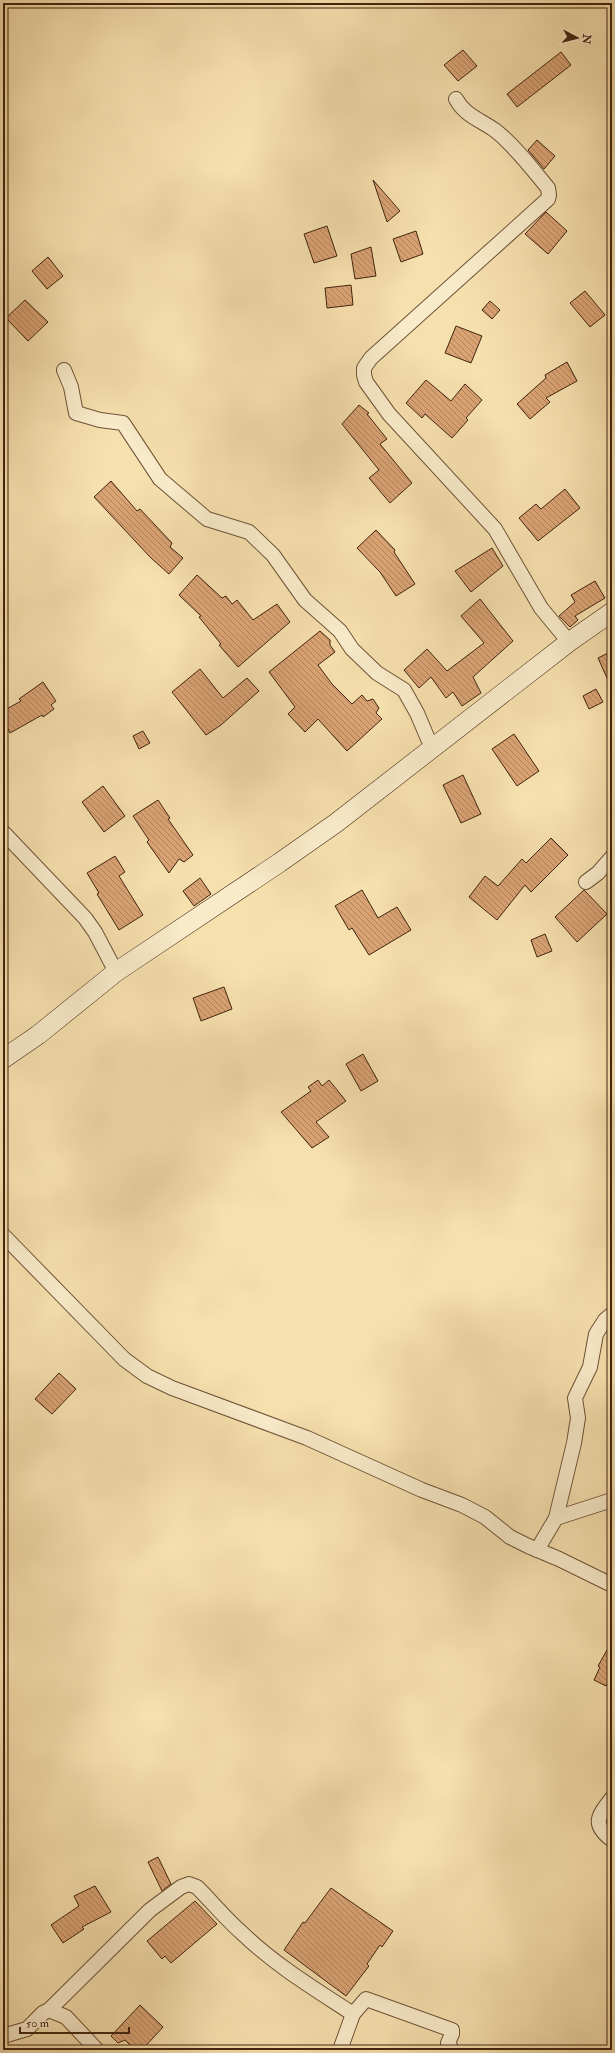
<svg xmlns="http://www.w3.org/2000/svg" width="615" height="2053" font-family="'IM FELL Double Pica',serif">
<style>
.building{fill:url(#building-back-hatch);stroke:#42230e}
.lines{fill:none;stroke-linecap:round;stroke-linejoin:round}
.street-casing{stroke:#6f5236;stroke-width:16}
.secondary-casing{stroke:#42230e;stroke-width:20}
.street{stroke:#f9ebca;stroke-width:14}
.secondary{stroke:#f9ebca;stroke-width:19}
</style>
<defs>
<pattern id="building-back-hatch" width="6" height="6" patternUnits="userSpaceOnUse"><rect width="6" height="6" fill="#daa374"/><path d="M-1 5l2 2M0 0l6 6M5-1l2 2" fill="none" stroke="#b2845e"/></pattern>
</defs>
<rect width="100%" height="100%" fill="#f6e0ae"/>
<filter id="stains"><feTurbulence type="fractalNoise" baseFrequency=".005" numOctaves="4"/><feColorMatrix values="0 0 0 0 .2 0 0 0 0 .09 0 0 0 0 .02 0 0 0 .5 -.17"/></filter>
<radialGradient id="worn" r=".72"><stop offset=".6" stop-color="#630" stop-opacity="0"/><stop offset="1" stop-color="#630" stop-opacity=".3"/></radialGradient>
<!-- building -->
<g class="building">
<path d="M463 50 477 66 458 81 444 65Z"/>
<path d="M561 52 571 65 517 107 507 94Z"/>
<path d="M537 140 555 156 544 169 528 150Z"/>
<path d="M373 180 400 211 387 222Z"/>
<path d="M546 212 567 231 548 254 525 234Z"/>
<path d="M327 226 337 256 314 263 304 234Z"/>
<path d="M416 231 423 254 401 262 393 239Z"/>
<path d="M371 247 376 276 355 279 351 254Z"/>
<path d="M48 257 63 276 47 289 32 271Z"/>
<path d="M351 285 353 305 327 308 325 288Z"/>
<path d="M585 291 605 315 590 327 570 303Z"/>
<path d="M25 300 48 322 28 341 6 318Z"/>
<path d="M490 301 500 310 492 319 482 310Z"/>
<path d="M456 326 482 336 471 363 445 353Z"/>
<path d="M567 362 577 381 546 398 550 402 530 419 517 404 546 378 545 375Z"/>
<path d="M426 380 451 401 465 384 482 400 466 418 468 420 452 438 425 414 422 418 406 403Z"/>
<path d="M359 405 369 413 367 414 387 439 380 444 412 483 390 503 369 478 379 470 342 424Z"/>
<path d="M111 481 137 511 140 509 172 543 170 547 183 558 169 574 151 558 94 497Z"/>
<path d="M565 489 580 508 538 541 519 518 536 504 541 509Z"/>
<path d="M376 530 395 550 394 552 415 584 396 596 380 572 357 548Z"/>
<path d="M492 548 503 566 471 592 455 571Z"/>
<path d="M197 575 222 598 226 596 232 604 237 600 253 620 277 604 290 622 238 667 219 645 221 644 199 617 201 616 179 595Z"/>
<path d="M595 581 605 598 575 616 578 620 570 627 559 616 575 602 571 595Z"/>
<path d="M480 599 513 641 473 677 481 693 462 706 453 692 446 698 431 677 419 688 404 670 427 649 447 671 484 643 461 616Z"/>
<path d="M320 631 330 640V645L335 652 318 665 332 684 352 704 362 695 367 701 373 699 379 708 376 713 382 719 347 751 318 719 305 732 288 714 295 707 269 672Z"/>
<path d="M612 651V689L598 658Z"/>
<path d="M200 669 223 698 247 678 259 691 221 725 206 735 172 692Z"/>
<path d="M43 682 56 701 51 705 54 709 43 717 42 715 10 733 3 720V711L21 701 19 699Z"/>
<path d="M596 689 603 702 589 709 583 696Z"/>
<path d="M143 731 150 743 139 749 133 736Z"/>
<path d="M514 734 539 771 517 786 492 749Z"/>
<path d="M463 775 481 814 461 823 443 785Z"/>
<path d="M103 786 125 816 104 832 82 802Z"/>
<path d="M158 800 170 818 168 819 193 855 184 862 179 859 169 873 147 842 149 840 133 816Z"/>
<path d="M551 838 568 855 531 892 525 885 497 920 469 897 485 876 498 886 522 859 526 863Z"/>
<path d="M115 856 125 872 119 876 143 915 119 930 97 894 99 893 87 873Z"/>
<path d="M200 878 211 894 194 906 183 891Z"/>
<path d="M362 890 378 918 397 907 411 930 369 955 352 928 349 930 335 906Z"/>
<path d="M584 890 607 914 577 942 555 917Z"/>
<path d="M545 934 552 951 537 957 531 940Z"/>
<path d="M224 987 232 1009 201 1021 193 998Z"/>
<path d="M363 1054 378 1081 361 1091 346 1064Z"/>
<path d="M318 1080 322 1086 329 1080 346 1101 316 1122 329 1137 312 1148 281 1112 311 1091 308 1087Z"/>
<path d="M59 1373 76 1389 52 1414 35 1399Z"/>
<path d="M612 1641V1674L606 1686 594 1680 600 1667 598 1666Z"/>
<path d="M158 1857 171 1884 162 1891 148 1862Z"/>
<path d="M95 1886 111 1912 82 1927 84 1929 63 1943 51 1925 79 1906 74 1896Z"/>
<path d="M331 1888 393 1931 382 1947 380 1945 367 1964 369 1966 346 1996 284 1950 303 1922 305 1923Z"/>
<path d="M195 1901 217 1924 171 1963 165 1956 162 1959 147 1941Z"/>
<path d="M140 2005 163 2027 142 2050H135L125 2040 118 2043 111 2036Z"/>
</g>
<g class="lines">
<defs>
<g id="street">
<path d="M456 99C465 116 481 120 496 131 516 147 532 169 548 188L549 195 548 199 371 358 364 368V375L366 382 389 414 495 529 541 608 569 642"/>
<path d="M64 370 71 387 76 413 100 420 123 423 160 479 207 519 249 532 273 555 305 600 340 631 352 649 377 673 404 690 417 713 428 739 438 746"/>
<path d="M3 832 85 918 95 932 116 972"/>
<path d="M586 882 598 873 612 857"/>
<path d="M3 1235 124 1359 147 1376 172 1388 307 1438 422 1490 462 1505 485 1517 510 1537 528 1546 559 1559 612 1585"/>
<path d="M556 1518 574 1443 578 1418 575 1398 590 1367 596 1334 605 1320 612 1314"/>
<path d="M537 1550 556 1518 612 1500"/>
<path d="M612 1798C598 1816 591 1824 612 1840"/>
<path d="M49 2010 66 2017 97 2050"/>
<path d="M3 2036 27 2029 43 2013 49 2010 150 1910 181 1887 189 1884 197 1887C212 1902 226 1919 242 1933 275 1965 315 1989 353 2014"/>
<path d="M340 2050 353 2014 366 1999 452 2030V2034L448 2043 452 2050"/>
</g>
<path id="secondary" d="M3 1059 38 1035 116 972 279 863 336 823 569 642 612 612"/>
</defs>
<!-- street casing -->
<use href="#street" class="street-casing"/>
<!-- secondary casing -->
<use href="#secondary" class="secondary-casing"/>
<!-- street -->
<use href="#street" class="street"/>
<!-- secondary -->
<use href="#secondary" class="secondary"/>
</g>
<!-- margin -->
<rect width="615" height="2053" fill="none" stroke="#f6e0ae" stroke-width="16"/>
<rect x="4" y="4" width="607" height="2045" fill="none" stroke="#42230e" stroke-width="2"/>
<rect x="8" y="8" width="599" height="2037" fill="none" stroke="#42230e"/>
<!-- north arrow -->
<g transform="translate(577 38) rotate(97)" stroke="#f9ebca" stroke-width="3" paint-order="stroke">
<path d="M0-3L7 15L0 10L-7 15Z" fill="#42230e"/>
<text y="-6" font-size="11" font-weight="bold" text-anchor="middle" fill="#42230e">N</text>
</g>
<!-- scale -->
<path d="M20 2027v6h109v-6" fill="none" stroke="#42230e" stroke-width="2"/>
<text x="26" y="2027" font-size="12" fill="#42230e" stroke="#f9ebca" stroke-width="3" paint-order="stroke">50 m</text>
<rect width="100%" height="100%" filter="url(#stains)"/>
<rect width="100%" height="100%" fill="url(#worn)"/>
</svg>
